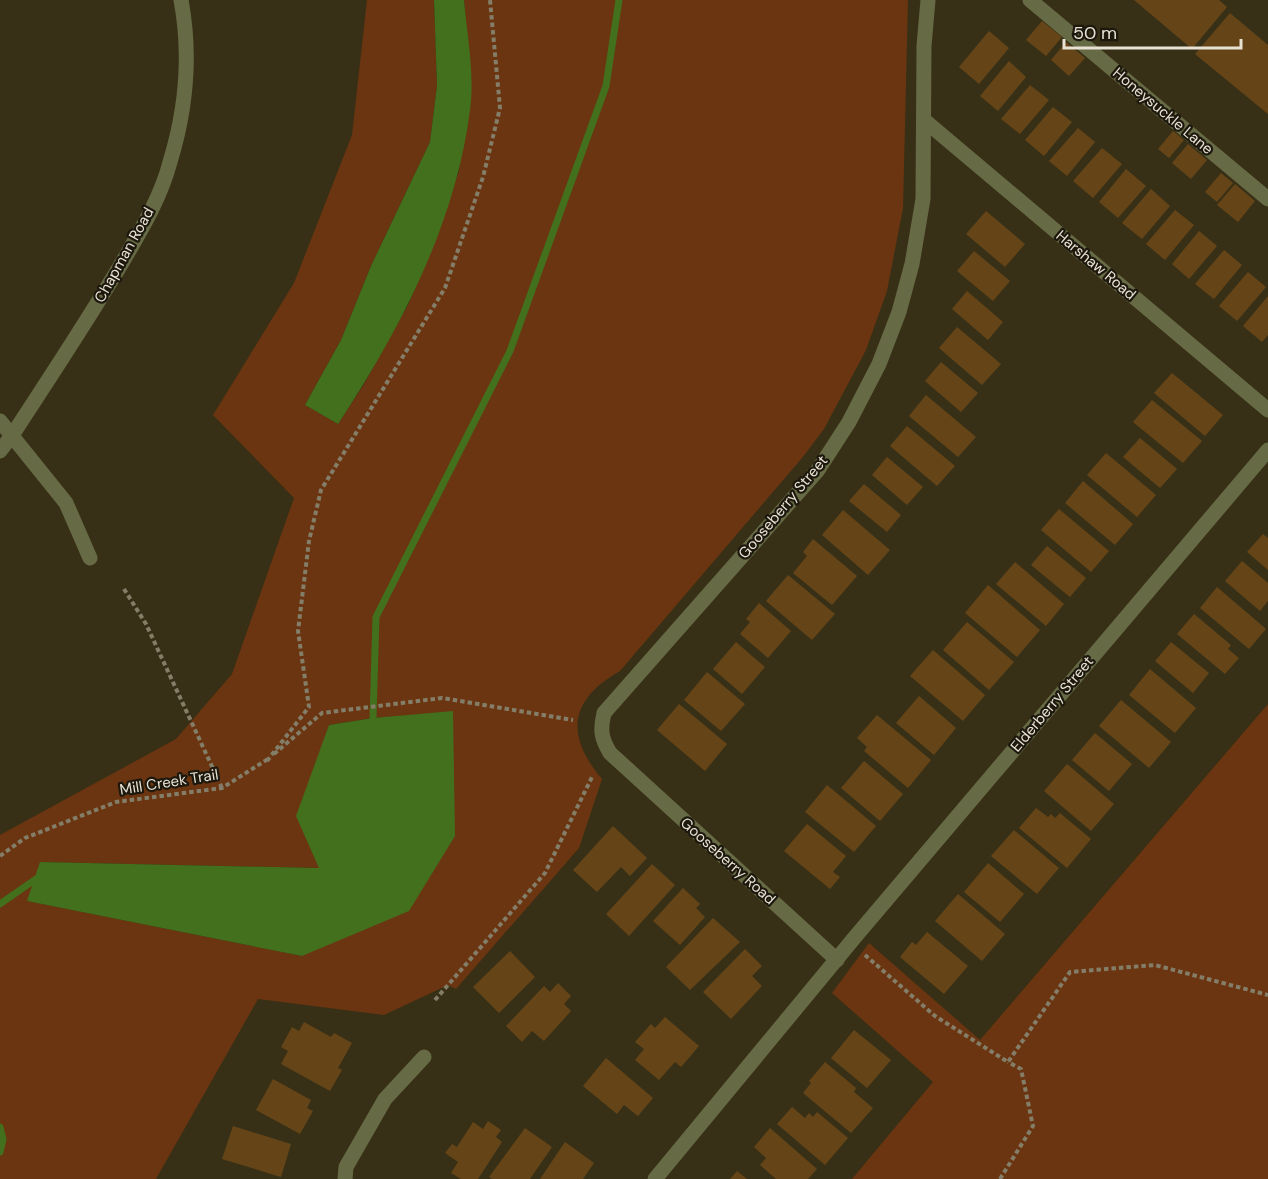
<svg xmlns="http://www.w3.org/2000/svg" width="1268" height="1179" font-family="'DM Sans',sans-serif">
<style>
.green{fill:#6a3510;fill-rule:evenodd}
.water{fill:#43701c}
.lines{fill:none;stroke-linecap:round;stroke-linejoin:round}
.stream{stroke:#43701c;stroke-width:7}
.building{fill:#654518}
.path{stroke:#847d68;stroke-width:4;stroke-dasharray:4.5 3;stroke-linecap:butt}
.minor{stroke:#666a45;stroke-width:15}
.labels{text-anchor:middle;stroke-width:4.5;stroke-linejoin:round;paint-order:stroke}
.street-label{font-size:15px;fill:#e7e2d3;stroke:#1c180d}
</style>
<rect width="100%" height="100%" fill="#383016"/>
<!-- green -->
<g class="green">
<path d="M367 0H434L437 86 430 142 371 266 341 340 305 405 338 424 364 384 409 303 459 171 470 70 464 0H908L903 208 887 291 866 350 824 429 802 458 620 671C569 700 565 735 602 779L579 848 456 989 448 985 384 1015 258 999 156 1179H0V835L176 739 232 674 294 498 213 415 294 283 352 135ZM453 712 302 956 28 901 41 862 319 868 329 725 373 718Z"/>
<path d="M1268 704V1179H852L933 1082 832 993 869 943 980 1040Z"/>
</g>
<!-- water -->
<g class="water">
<path d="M434 0H464C467 35 475 75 470 110 456 223 400 330 338 424L305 405 341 340 371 266 430 142 437 86Z"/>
<path d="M453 711 455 836 409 911 302 956 27 901 40 862 319 868 296 816 329 725 373 718Z"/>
</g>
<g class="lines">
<!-- stream -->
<g class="stream">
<path d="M373 718 376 617 510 351 606 86 619 0"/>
<path d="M0 904 36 879"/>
<path d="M0 1127 3 1139 0 1152"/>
</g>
</g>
<!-- building -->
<g class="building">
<path d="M1134 0H1219L1227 7 1192 49Z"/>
<path d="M1230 13 1268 45V114L1195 54Z"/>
<path d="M1042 21 1062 37 1046 56 1026 40Z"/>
<path d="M989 31 1009 48 979 84 959 67Z"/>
<path d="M1066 42 1085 58 1069 76 1051 60Z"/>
<path d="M1009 61 1026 77 998 111 980 96Z"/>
<path d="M1030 85 1049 100 1020 134 1001 119Z"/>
<path d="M1053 107 1072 122 1044 156 1025 140Z"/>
<path d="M1078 128 1095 142 1067 176 1049 161Z"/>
<path d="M1173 131 1184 140 1169 158 1158 149Z"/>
<path d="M1188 144 1207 160 1191 179 1172 163Z"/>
<path d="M1102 148 1122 164 1093 198 1073 181Z"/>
<path d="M1126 169 1146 186 1118 218 1099 202Z"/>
<path d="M1221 173 1233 183 1217 202 1205 192Z"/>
<path d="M1235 184 1255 201 1238 222 1217 205Z"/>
<path d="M1151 189 1170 206 1142 239 1122 223Z"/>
<path d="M1175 210 1194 225 1165 260 1146 244Z"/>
<path d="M986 211 1025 244 1005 267 966 234Z"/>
<path d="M1199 231 1217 246 1189 279 1172 264Z"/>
<path d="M1224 250 1242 265 1214 299 1195 284Z"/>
<path d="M974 251 1010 281 993 301 957 271Z"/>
<path d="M1248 272 1266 287 1237 321 1219 306Z"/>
<path d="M967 291 1003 322 988 340 952 309Z"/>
<path d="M1268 296V335L1262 342 1243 326Z"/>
<path d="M957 327 1001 364 982 385 939 348Z"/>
<path d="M941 362 978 393 961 412 925 381Z"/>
<path d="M1172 373 1223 415 1205 436 1154 393Z"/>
<path d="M926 395 976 437 958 457 909 416Z"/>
<path d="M1152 400 1202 441 1183 463 1133 422Z"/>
<path d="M907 426 955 466 937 486 890 446Z"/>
<path d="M1140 438 1177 469 1160 488 1123 457Z"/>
<path d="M1106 453 1156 495 1137 517 1087 475Z"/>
<path d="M887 457 923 487 907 505 872 475Z"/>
<path d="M1083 481 1133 524 1115 545 1065 503Z"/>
<path d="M864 484 901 515 887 532 849 501Z"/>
<path d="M1059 509 1109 551 1091 572 1041 530Z"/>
<path d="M843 510 890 550 868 575 822 535Z"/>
<path d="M1263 534 1268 538V570L1247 552Z"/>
<path d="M813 539 857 576 832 605 793 573 807 556 803 552Z"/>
<path d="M1047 546 1086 578 1070 597 1031 565Z"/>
<path d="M1242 561 1268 583V601L1260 611 1225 581Z"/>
<path d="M1015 562 1064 604 1046 626 996 584Z"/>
<path d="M788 575 835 614 812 640 766 601Z"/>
<path d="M988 585 1040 630 1017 657 965 613Z"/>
<path d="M1217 587 1266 629 1249 649 1200 608Z"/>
<path d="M759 603 791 631 768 658 740 634 750 622 746 619Z"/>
<path d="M1194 614 1231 645 1228 649 1239 658 1225 674 1177 634Z"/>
<path d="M967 622 1014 662 989 690 943 650Z"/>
<path d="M736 642 765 667 742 694 713 669Z"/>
<path d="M1171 642 1209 673 1193 693 1155 661Z"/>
<path d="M933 650 985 695 963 721 910 676Z"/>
<path d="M1150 669 1196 708 1175 733 1129 695Z"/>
<path d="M707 672 745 704 721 731 684 700Z"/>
<path d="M919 696 956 728 934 755 896 723Z"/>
<path d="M1121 700 1171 742 1149 768 1099 726Z"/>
<path d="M679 704 727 744 705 771 657 730Z"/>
<path d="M877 715 931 760 908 788 864 751 867 747 857 738Z"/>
<path d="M1095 733 1132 764 1109 791 1072 760Z"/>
<path d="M864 761 903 794 880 821 841 788Z"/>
<path d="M1067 764 1114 804 1091 831 1044 791Z"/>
<path d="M827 785 876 826 854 852 805 812Z"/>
<path d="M1036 808 1048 817 1051 814 1055 818 1060 813 1091 839 1067 868 1019 828Z"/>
<path d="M807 824 846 856 833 872 840 877 830 889 784 851Z"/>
<path d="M613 826 647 858 630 876 621 867 597 892 573 870Z"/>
<path d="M1014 830 1059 868 1037 894 991 856Z"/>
<path d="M988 863 1024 894 1000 922 964 892Z"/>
<path d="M652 864 675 885 629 936 606 914Z"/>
<path d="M683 888 700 904 696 908 705 917 680 945 653 921Z"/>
<path d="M958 894 1005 934 982 961 935 921Z"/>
<path d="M713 918 740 942 690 990 666 967Z"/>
<path d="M927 932 968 966 944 994 900 957 912 942 916 945Z"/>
<path d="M745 949 762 966 752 976 762 986 731 1019 703 992Z"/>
<path d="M510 951 535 977 499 1013 473 987Z"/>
<path d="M558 983 571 996 564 1004 571 1011 544 1041 532 1031 522 1042 506 1026 544 986 550 992Z"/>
<path d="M665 1017 699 1046 681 1067 675 1062 659 1080 635 1060 644 1049 635 1042 651 1024 655 1028Z"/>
<path d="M304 1022 331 1037 334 1033 352 1043 338 1068 342 1070 330 1091 281 1064 288 1051 281 1047 292 1027 299 1031Z"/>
<path d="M854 1030 891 1060 867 1088 831 1058Z"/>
<path d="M606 1058 653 1098 638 1116 624 1105 617 1114 583 1086Z"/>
<path d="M825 1062 856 1088 854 1092 873 1108 851 1133 803 1093 811 1083 809 1081Z"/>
<path d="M273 1079 311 1100 307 1108 313 1111 300 1134 256 1110Z"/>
<path d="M792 1107 805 1118 809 1113 813 1117 817 1112 848 1138 825 1165 777 1124Z"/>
<path d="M488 1121 501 1130 496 1137 502 1142 478 1179H461L451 1173 458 1162 445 1153 452 1144 457 1147 473 1122 483 1129Z"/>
<path d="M233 1126 291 1144 281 1177 222 1159Z"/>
<path d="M525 1128 552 1147 530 1179H492L489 1177Z"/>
<path d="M770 1128 817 1169 808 1179H776L760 1165 766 1158 754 1147Z"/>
<path d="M565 1142 594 1163 583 1179H540Z"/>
<path d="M737 1171 747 1179H730Z"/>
</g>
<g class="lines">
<!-- path -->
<g class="path">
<path d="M124 589 146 624 222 788"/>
<path d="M274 754 322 713 442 698 573 720"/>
<path d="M267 761 309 707 298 631 309 541 321 490 445 288 483 177 500 108 490 0"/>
<path d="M0 856 25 838 116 802 222 788 268 759"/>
<path d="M865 955 935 1016 1008 1062 1070 972 1155 965 1268 995"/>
<path d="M435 1000 545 873 593 775"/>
<path d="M1000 1179 1033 1126 1021 1069 1008 1062"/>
</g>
<!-- minor -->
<g class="minor">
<path d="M1030 0 1268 199"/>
<path d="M924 120 1268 410"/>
<path d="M0 421 66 503 90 558"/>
<path d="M0 451 13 434C50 377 88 320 123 261 141 230 161 197 170 162 186 110 191 54 181 0"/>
<path d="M837 960 610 753C601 738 600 730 604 713L818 470 849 422 879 364 899 312 912 264 923 199 924 46 928 0"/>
<path d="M345 1179 346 1167 385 1099 424 1057"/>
<path d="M655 1179 855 937 1268 450"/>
</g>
</g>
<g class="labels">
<!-- street labels -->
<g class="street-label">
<text transform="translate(1163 111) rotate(40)" y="5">Honeysuckle Lane</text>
<text transform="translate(124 255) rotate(-61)" y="5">Chapman Road</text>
<text transform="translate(1096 265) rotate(40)" y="5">Harshaw Road</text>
<text transform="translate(783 507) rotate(-50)" y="5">Gooseberry Street</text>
<text transform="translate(1052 704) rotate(-50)" y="5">Elderberry Street</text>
<text transform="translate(169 782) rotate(-9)" y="5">Mill Creek Trail</text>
<text transform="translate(728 861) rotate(42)" y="5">Gooseberry Road</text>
</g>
</g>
<!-- scale -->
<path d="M1064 39v9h177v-9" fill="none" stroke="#e7e2d3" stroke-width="3"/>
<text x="1073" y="39" font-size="18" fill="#e7e2d3" stroke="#1c180d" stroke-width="4.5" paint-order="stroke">50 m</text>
</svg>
